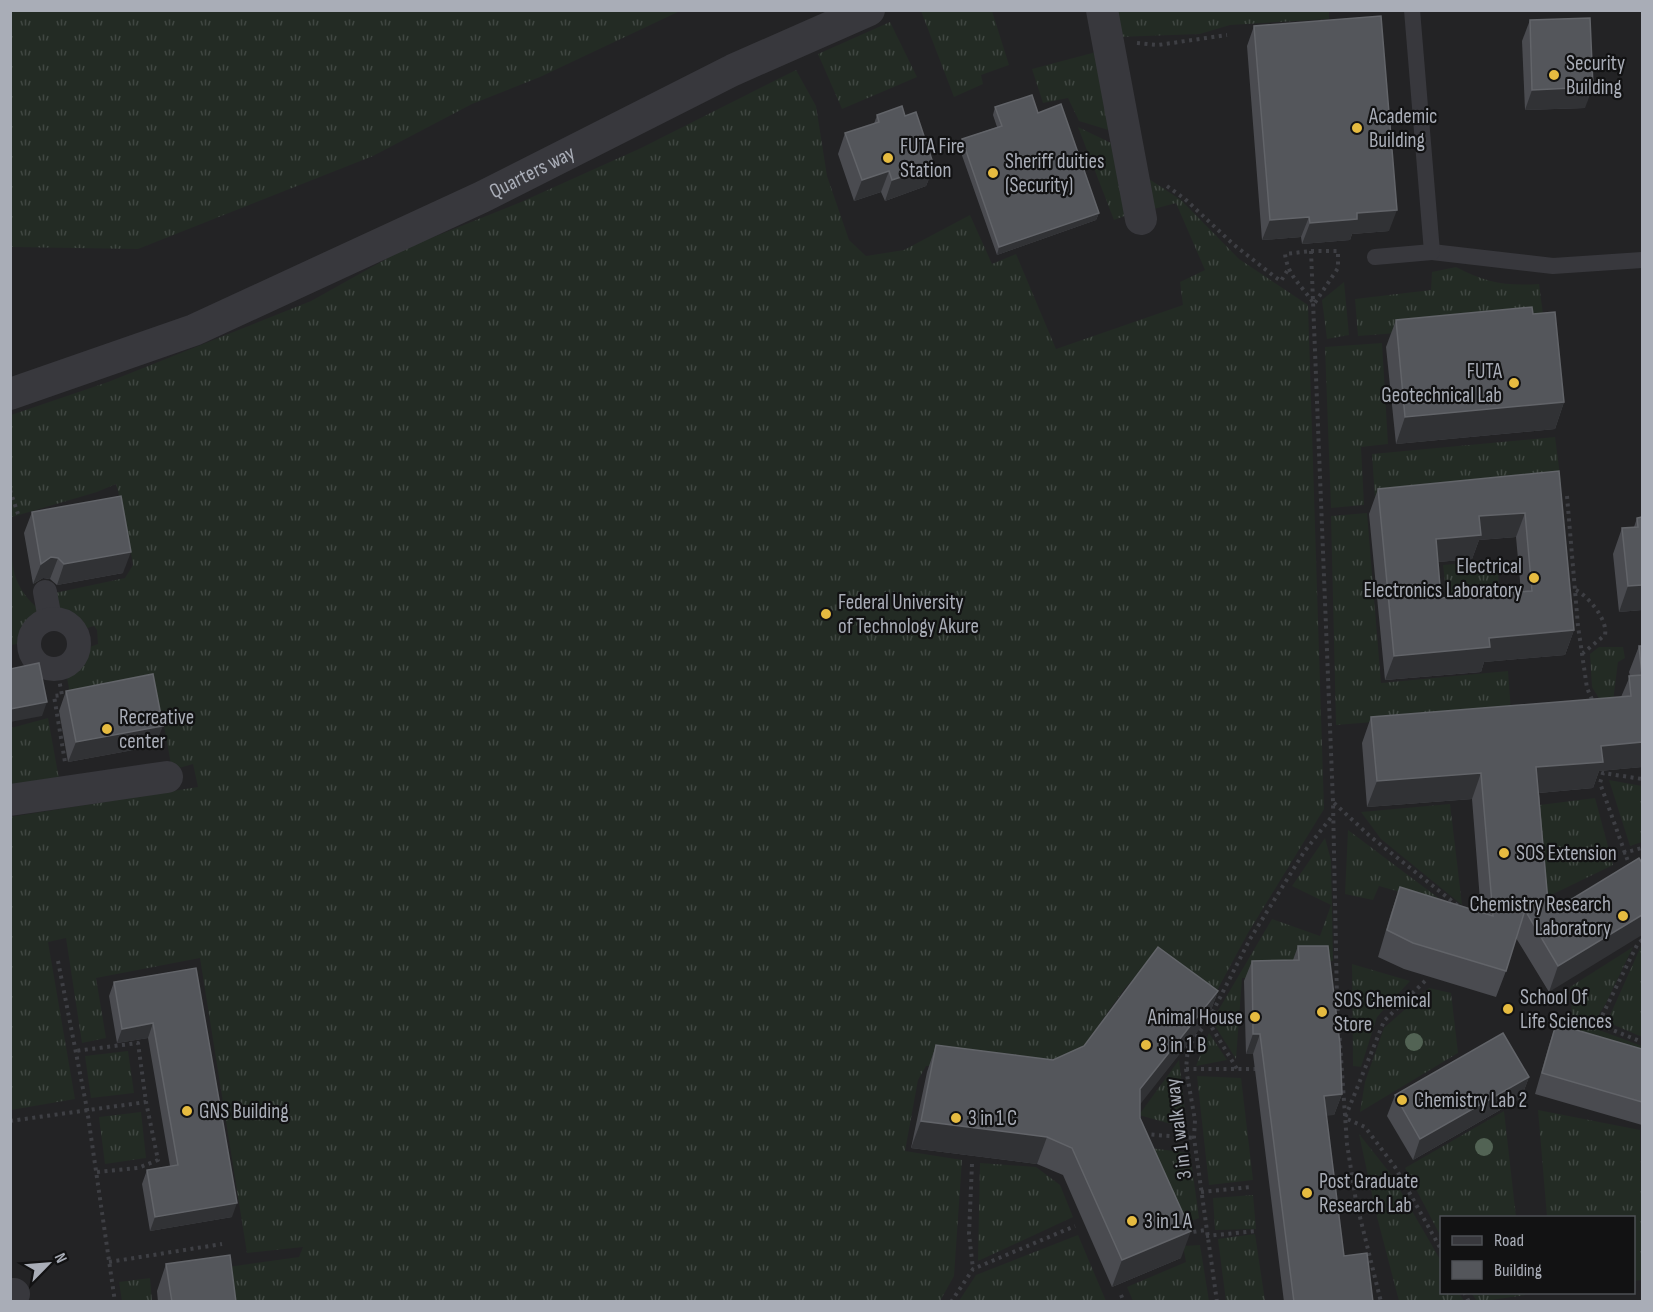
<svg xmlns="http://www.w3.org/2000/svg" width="1653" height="1312" font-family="'Sofia Sans Condensed',sans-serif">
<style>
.built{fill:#232325;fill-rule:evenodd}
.grass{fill:url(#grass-tufts)}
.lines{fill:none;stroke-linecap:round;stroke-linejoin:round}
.path{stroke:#3e3f44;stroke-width:4;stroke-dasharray:3 4.5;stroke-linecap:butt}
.service{stroke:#38383d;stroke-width:16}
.pedestrian{stroke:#38383d;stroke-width:24}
.minor{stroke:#38383d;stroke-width:32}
.tree{fill:#526354}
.wall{fill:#4a4b50;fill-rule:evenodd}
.shaded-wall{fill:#313235}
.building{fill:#54565b;stroke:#626469;stroke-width:1.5;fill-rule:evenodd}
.poi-dot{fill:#e6bb40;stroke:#121213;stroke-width:2}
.labels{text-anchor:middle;stroke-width:4.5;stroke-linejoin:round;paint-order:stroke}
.poi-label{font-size:21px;fill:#a9adb7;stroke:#121213;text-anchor:start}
.street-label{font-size:21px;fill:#a9adb7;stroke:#121213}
</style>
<defs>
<pattern id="grass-tufts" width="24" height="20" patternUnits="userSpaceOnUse" patternTransform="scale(1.5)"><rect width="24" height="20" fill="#232b24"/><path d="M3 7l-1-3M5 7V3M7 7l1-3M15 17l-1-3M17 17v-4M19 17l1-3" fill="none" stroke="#404742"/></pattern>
</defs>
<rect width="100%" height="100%" fill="#171718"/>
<!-- built -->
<path class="built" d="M10 11H1642V1301H11ZM1442 1218H1634V1292H1442Z"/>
<!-- grass -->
<g class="grass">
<path d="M11 10H680V11L540 77 472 104 373 156 138 249 11 247Z"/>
<path d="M1329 10V19L1230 25 1200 34 1117 37 1112 11Z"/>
<path d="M921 11H992L1009 65 981 75 983 84 954 97Z"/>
<path d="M890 22 917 77 842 109 818 54Z"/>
<path d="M1096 52 1115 132 1079 121 1068 98 1043 103 1032 69Z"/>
<path d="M796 70 816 106 827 176 849 240 866 256 904 250 970 215 992 264 1016 254 1056 349 1183 305 1180 282 1205 270 1176 203 1150 210 1143 175 1181 200 1239 259 1308 305 1324 809 1248 933 1207 1009 1147 964 1125 988 1071 1064 926 1066 918 1080 905 1151 962 1160 954 1276 940 1301H233L228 1267 299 1257 303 1247 247 1253 200 958 96 978 106 1038 82 1043 66 938 48 942 75 1099 11 1110 10 817 198 787 193 764 172 770 163 720 152 682 70 694 66 672 81 664 84 649 98 644 97 630 94 626 81 630 73 619 61 614 50 594 125 578 133 565 124 513 116 484 97 492 12 517C11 556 7 583 40 610L41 618 25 624 24 643 11 645V415L108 382 311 301 406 248 521 202 641 148Z"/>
<path d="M1078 127 1115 145 1132 213 1114 220Z"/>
<path d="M1456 267C1486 283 1506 286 1539 284L1544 322 1358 336 1355 299 1431 290 1432 272Z"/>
<path d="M1344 282 1349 335 1327 339 1322 300Z"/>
<path d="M1382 343 1388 444 1361 447 1364 505 1331 508 1325 347Z"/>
<path d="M1555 437 1561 483 1375 499 1372 454Z"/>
<path d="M1367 513 1381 683 1508 671 1511 711 1336 725 1331 516Z"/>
<path d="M1498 560 1499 602 1448 606 1443 565Z"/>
<path d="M1599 647H1623L1625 658 1618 662 1613 701 1602 703 1592 687 1590 654Z"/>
<path d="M48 718 59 779 11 790V728Z"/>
<path d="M1609 780 1642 786V842L1630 846Z"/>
<path d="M1595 798 1613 865 1545 898 1540 805Z"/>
<path d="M1450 804 1462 905 1381 839 1361 812Z"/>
<path d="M1348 830 1449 906 1379 886 1373 900 1345 894Z"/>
<path d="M1325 838 1331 860 1333 961 1288 960 1284 979 1242 978 1236 1059 1212 1021 1272 919 1320 936 1331 905 1292 886Z"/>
<path d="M1642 944V1037L1607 1022Z"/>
<path d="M1633 947 1605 1005 1591 1027 1642 1046V1065L1574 1046 1570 987Z"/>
<path d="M1352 964 1410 981 1377 1017 1361 1067 1353 1066Z"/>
<path d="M1429 988 1451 993 1458 1053 1360 1112 1365 1082 1384 1028Z"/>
<path d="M1209 1033 1227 1060 1196 1066Z"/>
<path d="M128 1051 134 1093 91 1098 85 1056Z"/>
<path d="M1179 1060 1186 1120 1178 1126 1139 1115Z"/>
<path d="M1197 1076 1241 1078 1253 1180 1209 1185Z"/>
<path d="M1538 1110 1640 1130 1642 1280 1634 1281V1218L1547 1217Z"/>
<path d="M1504 1111 1516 1217 1442 1218 1441 1237 1405 1168Z"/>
<path d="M141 1112 146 1158 105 1164 99 1117Z"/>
<path d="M1359 1134 1390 1173 1441 1261 1442 1292 1459 1293 1464 1301H1399L1376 1213Z"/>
<path d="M1141 1147 1190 1153 1199 1218 1174 1228Z"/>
<path d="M980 1163 1036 1167 1060 1185 1073 1217 978 1261Z"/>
<path d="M1253 1195 1256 1229 1215 1230 1213 1198Z"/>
<path d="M1255 1234 1265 1301H1226L1218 1239Z"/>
<path d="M1078 1235 1106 1301H959L976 1275Z"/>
<path d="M1200 1245 1209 1301H1133L1127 1287 1186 1262 1183 1246Z"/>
<path d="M150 1278 152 1301H122L119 1282Z"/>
<path d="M1525 1292V1295L1478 1302 1471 1293Z"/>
</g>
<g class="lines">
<!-- path -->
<g class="path">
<path d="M1137 43 1158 45 1227 35"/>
<path d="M1167 186 1185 199 1233 244 1275 277 1281 281 1287 271"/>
<path d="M1311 251 1333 802 1337 1000 1347 1144 1356 1201 1381 1302"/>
<path d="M1311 251H1338V268L1314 304C1301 284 1288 277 1285 254Z"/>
<path d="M10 490 18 514"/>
<path d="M1567 496 1578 626 1587 688 1594 704"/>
<path d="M1576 590C1589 597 1608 620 1605 635L1583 653"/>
<path d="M57 669 62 695 54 696 65 762"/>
<path d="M1334 803 1371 837 1462 909"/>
<path d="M1623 853 1642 848"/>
<path d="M1630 867 1600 783 1603 773 1642 779"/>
<path d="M1642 940 1637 945 1598 1024 1642 1042"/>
<path d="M58 961 87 1109 115 1302"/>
<path d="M1425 981 1384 1021 1345 1118 1365 1127 1395 1167 1442 1251"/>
<path d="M1208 1021 1237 1069"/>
<path d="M1186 1069H1257"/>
<path d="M10 1121 146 1102 138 1043 75 1051"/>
<path d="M1144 1134 1194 1138"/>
<path d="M972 1164 969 1234 973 1269"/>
<path d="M97 1172 138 1168 158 1160 146 1102"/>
<path d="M1201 1192 1252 1187"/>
<path d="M1186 1233 1206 1230"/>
<path d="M1206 1236 1257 1231"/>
<path d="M109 1262 222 1244"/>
<path d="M1464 1292 1469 1302"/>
<path d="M1121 1295 1124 1302"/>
<path d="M951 1302 973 1269 1075 1226"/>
<path d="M1217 1302 1194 1138 1195 1120 1186 1069 1188 1047 1208 1021 1250 939 1304 852 1333 815"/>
</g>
<!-- service -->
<g class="service">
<path d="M1432 252 1553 266 1642 260"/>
<path d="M1375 257 1432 252 1412 10"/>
</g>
<!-- pedestrian -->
<g class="pedestrian">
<path d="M45 592 50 619"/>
<circle cx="54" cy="644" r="25"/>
</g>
<!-- minor -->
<g class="minor">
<path d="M1102 10 1141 219"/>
<path id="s1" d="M10 394 194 330 482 197 733 70 869 10"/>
<path d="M10 800 167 777"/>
<path d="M10 1294H14"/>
</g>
</g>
<!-- trees -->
<g class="tree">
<circle cx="1414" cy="1042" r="9"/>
<circle cx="1484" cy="1147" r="9"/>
</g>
<!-- wall -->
<g class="wall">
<path d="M1530 20 1585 108 1525 110 1522 41Z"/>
<path d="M1254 26 1389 231 1352 234 1350 240 1302 244 1301 237 1262 240 1247 46Z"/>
<path d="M995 107 1038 113 1099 213 1096 220 997 255 959 147 962 139 997 127 993 115Z"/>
<path d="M877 115 905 116 934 166 926 186 885 201 881 192 854 201 838 154 845 133 874 124Z"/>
<path d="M1533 314 1564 402 1555 429 1396 444 1386 347 1396 320Z"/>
<path d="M1559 471 1574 630 1565 655 1484 662 1481 672 1385 680 1369 514 1378 489ZM1516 537 1521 592 1441 598 1438 562 1472 559 1479 540Z"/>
<path d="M32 512 123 573 57 585 50 579 43 578 33 584 24 533Z"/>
<path d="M1642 517V610L1619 612 1613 554 1622 528 1634 527 1637 518Z"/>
<path d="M1639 646H1642V767L1599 771 1593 788 1539 793 1549 913 1639 858 1549 992 1516 938 1506 971 1496 997 1404 969 1378 957 1391 913 1400 887 1481 913 1472 799 1367 807 1362 743 1371 717 1621 697 1630 676 1629 672Z"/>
<path d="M66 691 155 746 68 762 59 711Z"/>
<path d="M1298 946 1342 1094 1334 1115H1326L1344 1256 1373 1302H1284L1253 1054H1246L1244 981 1252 961 1293 960Z"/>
<path d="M196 968 232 1217 150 1231 142 1184 147 1170 170 1166 148 1038 117 1043 109 996 114 982Z"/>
<path d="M1218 991 1208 1018 1140 1103V1118L1181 1258 1112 1287 1063 1175 1037 1164 911 1148 927 1072 936 1045 1053 1060Z"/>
<path d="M1556 1024 1642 1049V1125L1535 1094 1549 1045Z"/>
<path d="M1529 1077 1521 1098 1413 1160 1387 1116 1395 1095Z"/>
<path d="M166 1264 236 1302H158L157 1291Z"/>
</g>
<!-- shaded-wall -->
<g class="shaded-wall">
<path d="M1593 87 1585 108 1525 110 1532 90Z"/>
<path d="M934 166 926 186 885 201 892 180Z"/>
<path d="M889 171 881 192 854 201 862 180Z"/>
<path d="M1397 210 1389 231 1352 234 1350 240 1302 244 1310 223 1357 213Z"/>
<path d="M1099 213 1096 220 997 255 999 247Z"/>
<path d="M1309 217 1301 237 1262 240 1270 220Z"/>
<path d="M1564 402 1555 429 1396 444 1405 417Z"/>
<path d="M1525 513 1516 537 1479 540 1472 559 1427 563 1436 539 1479 516Z"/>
<path d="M131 552 123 573 57 585 64 564Z"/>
<path d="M51 557 58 558 50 579 43 578 33 584 41 564Z"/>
<path d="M1642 585V610L1619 612 1628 586Z"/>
<path d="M1574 630 1565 655 1484 662 1481 672 1385 680 1394 656 1489 638Z"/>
<path d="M47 702 42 716 10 722V709Z"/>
<path d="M163 726 155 746 68 762 76 742Z"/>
<path d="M1642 742V767L1599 771 1593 788 1527 794 1536 767 1601 746Z"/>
<path d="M1481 773 1472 799 1367 807 1377 781Z"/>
<path d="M1642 915V935L1549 992 1558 966Z"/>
<path d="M1218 991 1208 1018 1131 1116 1140 1089Z"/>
<path d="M153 1023 148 1038 117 1043 122 1029Z"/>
<path d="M1253 1034H1260L1253 1054H1246Z"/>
<path d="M1529 1077 1521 1098 1413 1160 1420 1139Z"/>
<path d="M1342 1094 1334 1115 1316 1117 1324 1096Z"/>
<path d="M921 1121 1047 1137 1037 1164 911 1148Z"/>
<path d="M237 1203 232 1217 150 1231 155 1217Z"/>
<path d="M1191 1231 1181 1258 1112 1287 1122 1260Z"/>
</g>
<!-- building -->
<g class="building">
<path d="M1381 16 1397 210 1357 213V219L1310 223 1309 217 1270 220 1254 26Z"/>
<path d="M1590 18 1593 87 1532 90 1530 20Z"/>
<path d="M1032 95 1038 113 1061 104 1099 213 999 247 962 139 1002 126 995 107Z"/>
<path d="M902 106 905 116 916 112 934 166 892 180 889 171 862 180 845 133 879 122 877 115Z"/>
<path d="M1532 307 1533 314 1555 312 1564 402 1405 417 1396 320Z"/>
<path d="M1559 471 1574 630 1489 638 1490 647 1394 656 1378 489ZM1525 513 1532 591 1441 598 1436 539 1481 535 1479 516Z"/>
<path d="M121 496 131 552 64 564 58 558 51 557 41 564 32 512Z"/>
<path d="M1642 517V585L1628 586 1622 528 1638 527 1637 518Z"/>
<path d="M1639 646H1642V742L1601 746 1603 762 1536 767 1549 913 1639 858 1642 863V915L1558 966 1525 910 1506 971 1413 943 1387 930 1400 887 1493 916 1481 773 1377 781 1371 717 1631 696 1629 676 1642 675Z"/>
<path d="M39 663 47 702 10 709V669Z"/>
<path d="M153 674 163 726 76 742 66 691Z"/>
<path d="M1298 946H1328L1340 1044 1342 1094 1324 1096 1344 1256 1367 1253 1373 1302H1294L1260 1034H1253L1252 961 1299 960Z"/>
<path d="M1158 947 1218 991 1140 1089V1118L1191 1231 1122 1260 1072 1148 1047 1137 921 1121 936 1045 1053 1060 1084 1046Z"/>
<path d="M196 968 237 1203 155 1217 147 1170 178 1165 153 1023 122 1029 114 982Z"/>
<path d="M1556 1024 1642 1049V1102L1542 1073Z"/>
<path d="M1503 1033 1529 1077 1420 1139 1395 1095Z"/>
<path d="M230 1255 236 1302H172L166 1264Z"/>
</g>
<!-- markers -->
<g class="poi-dot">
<circle cx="1554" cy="75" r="6"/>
<circle cx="1357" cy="128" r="6"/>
<circle cx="888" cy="158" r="6"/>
<circle cx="993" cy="173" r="6"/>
<circle cx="1514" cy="383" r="6"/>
<circle cx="1534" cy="578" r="6"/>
<circle cx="826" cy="614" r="6"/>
<circle cx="107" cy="729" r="6"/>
<circle cx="1504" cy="853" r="6"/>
<circle cx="1623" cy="916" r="6"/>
<circle cx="1508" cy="1009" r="6"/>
<circle cx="1322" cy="1012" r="6"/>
<circle cx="1255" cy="1017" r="6"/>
<circle cx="1146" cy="1045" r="6"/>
<circle cx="1402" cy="1100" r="6"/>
<circle cx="187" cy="1111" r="6"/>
<circle cx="956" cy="1118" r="6"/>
<circle cx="1307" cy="1193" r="6"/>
<circle cx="1132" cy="1221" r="6"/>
</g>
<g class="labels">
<!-- poi labels -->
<g class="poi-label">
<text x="1566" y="70">Security<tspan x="1566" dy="24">Building</tspan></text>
<text x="1369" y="123">Academic<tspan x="1369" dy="24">Building</tspan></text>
<text x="900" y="153">FUTA Fire<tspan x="900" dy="24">Station</tspan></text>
<text x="1005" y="168">Sheriff duities<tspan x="1005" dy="24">(Security)</tspan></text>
<text x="1502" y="378" text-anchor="end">FUTA<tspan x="1502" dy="24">Geotechnical Lab</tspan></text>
<text x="1522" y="573" text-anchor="end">Electrical<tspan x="1522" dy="24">Electronics Laboratory</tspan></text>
<text x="838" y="609">Federal University<tspan x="838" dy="24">of Technology Akure</tspan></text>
<text x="119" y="724">Recreative<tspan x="119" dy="24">center</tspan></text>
<text x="1516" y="860">SOS Extension</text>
<text x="1611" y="911" text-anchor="end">Chemistry Research<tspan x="1611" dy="24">Laboratory</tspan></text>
<text x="1520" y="1004">School Of<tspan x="1520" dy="24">Life Sciences</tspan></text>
<text x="1334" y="1007">SOS Chemical<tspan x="1334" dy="24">Store</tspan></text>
<text x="1243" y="1024" text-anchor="end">Animal House</text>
<text x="1158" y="1052">3 in 1 B</text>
<text x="1414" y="1107">Chemistry Lab 2</text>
<text x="199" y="1118">GNS Building</text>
<text x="968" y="1125">3 in 1 C</text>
<text x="1319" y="1188">Post Graduate<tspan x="1319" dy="24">Research Lab</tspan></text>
<text x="1144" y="1228">3 in 1 A</text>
</g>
<!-- street labels -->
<g class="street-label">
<text dy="7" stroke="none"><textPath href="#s1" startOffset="568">Quarters way</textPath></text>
<text transform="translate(1178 1129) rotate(-97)" y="7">3 in 1 walk way</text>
</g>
</g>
<!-- border -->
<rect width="1653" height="1312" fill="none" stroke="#a9adb7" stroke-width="24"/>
<!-- legend -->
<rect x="1440" y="1216" width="195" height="78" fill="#121213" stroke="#4e5055" stroke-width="1.5"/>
<rect x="1452" y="1236" width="30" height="9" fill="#38383d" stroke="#4e5055" stroke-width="1.5"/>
<text x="1494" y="1246" font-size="18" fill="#a9adb7">Road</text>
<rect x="1452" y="1261" width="30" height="18" fill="#54565b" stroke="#4e5055" stroke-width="1.5"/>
<text x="1494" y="1276" font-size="18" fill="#a9adb7">Building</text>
<!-- north arrow -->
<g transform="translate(48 1264) rotate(65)" stroke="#121213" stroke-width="4.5" paint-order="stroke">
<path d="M0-4.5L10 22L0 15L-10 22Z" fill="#a9adb7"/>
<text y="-9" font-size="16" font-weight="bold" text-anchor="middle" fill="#a9adb7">N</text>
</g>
</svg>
